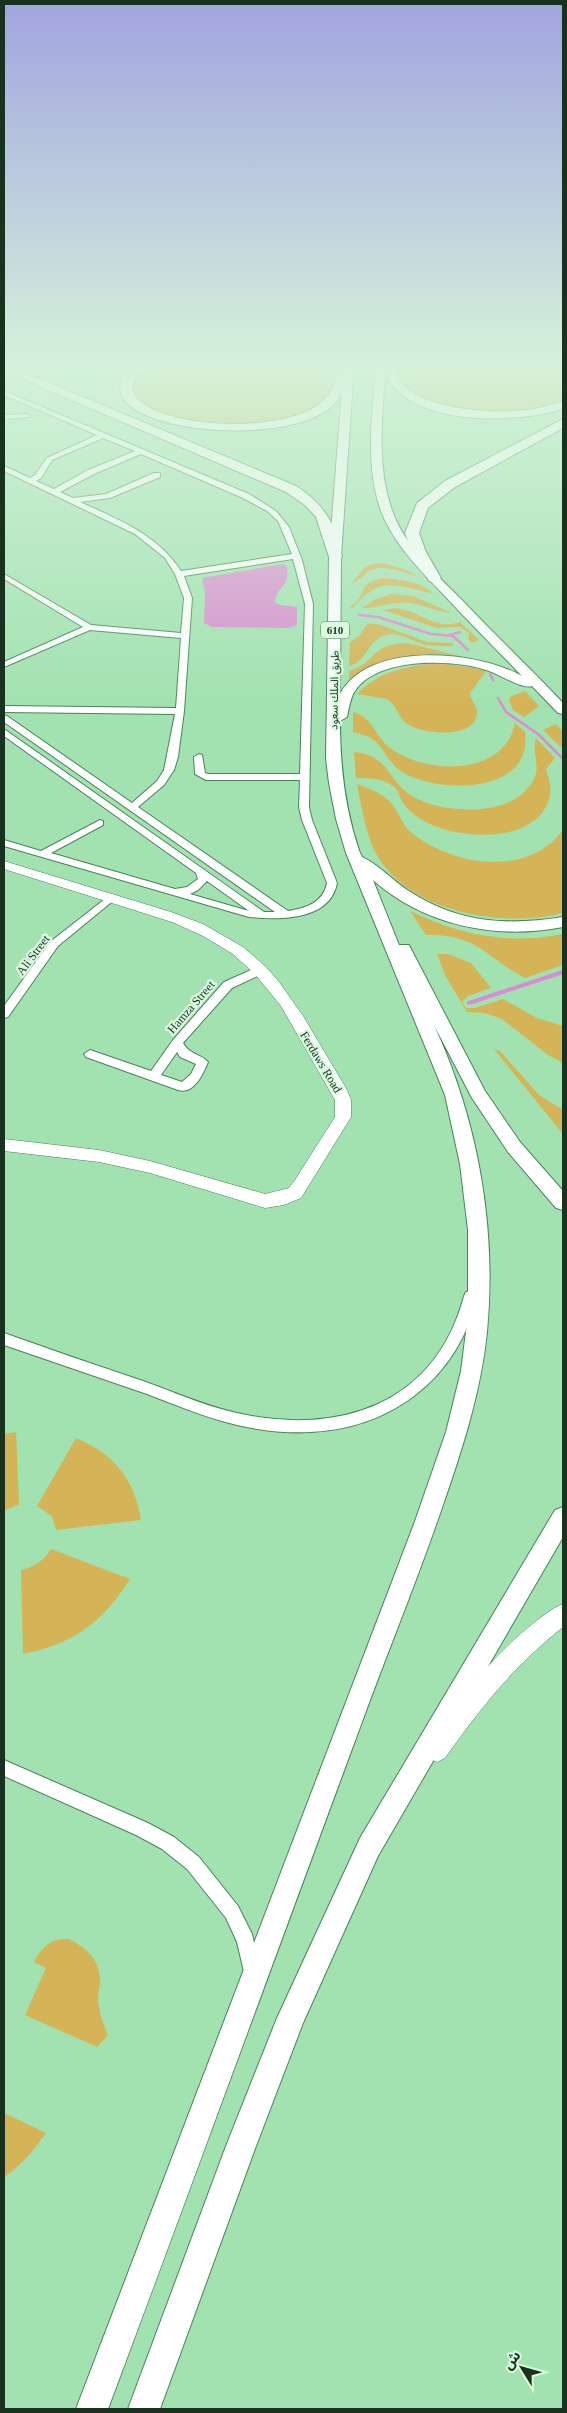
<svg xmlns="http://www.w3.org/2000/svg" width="567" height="2413" font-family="'Times New Roman','Noto Sans Arabic',serif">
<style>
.green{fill:#d4b456}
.water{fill:#d98cd1}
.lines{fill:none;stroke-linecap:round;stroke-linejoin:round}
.stream-far1{stroke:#d98cd1;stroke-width:2.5}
.stream{stroke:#d98cd1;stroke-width:4}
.street-casing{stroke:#478457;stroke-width:2}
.secondary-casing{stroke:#478457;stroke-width:1}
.primary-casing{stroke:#478457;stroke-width:2}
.highway-casing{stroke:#478457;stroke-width:2}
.street{fill:#fff;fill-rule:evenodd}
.secondary{fill:#fff;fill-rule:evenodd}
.primary{fill:#fff;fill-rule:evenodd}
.highway{fill:#fff;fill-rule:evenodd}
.labels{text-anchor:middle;stroke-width:4.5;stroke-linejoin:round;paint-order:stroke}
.shield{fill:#dbfae0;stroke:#526e59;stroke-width:1}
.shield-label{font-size:11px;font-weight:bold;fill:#18321f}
.far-street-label{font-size:11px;fill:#18321f;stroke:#dbfae0}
.street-label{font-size:12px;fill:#18321f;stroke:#dbfae0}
</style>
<rect width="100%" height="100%" fill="#a2e2b0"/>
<!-- green -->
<g class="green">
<path d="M153 364H330C331 372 333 384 331 391 328 399 321 403 314 407 277 431 196 429 156 412 147 408 140 399 133 392L135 379Z"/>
<path d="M395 364H563V401C526 419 440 415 407 388 400 381 397 373 395 364Z"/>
<path d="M376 563C386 563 411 570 417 576 402 573 387 564 371 570 364 573 360 581 352 583L365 567Z"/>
<path d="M383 578C400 580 421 581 433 593 412 591 391 578 371 591 362 596 359 604 350 609L351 606C368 596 356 583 383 578Z"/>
<path d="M391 594 413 596 452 613C437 613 424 604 409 603 393 601 378 608 362 608L374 600Z"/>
<path d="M396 608C421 611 435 631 460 622L479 640 472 643 468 639 469 633 460 627 437 628 383 610Z"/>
<path d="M368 623 381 625 427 642 452 643 454 646C445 646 435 646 426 645 411 642 397 628 381 637 367 644 365 663 349 666L350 642 359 636Z"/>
<path d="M407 643 461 656C421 650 384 658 349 680V671C377 663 370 643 407 643Z"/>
<path d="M430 664H447L487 670 470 693C471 702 480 708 476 718 469 739 420 734 406 723 398 717 397 705 387 699L357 694C377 673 402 667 430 664Z"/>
<path d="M525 691 539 706 524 717 513 710 509 699 512 696Z"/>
<path d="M353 712C375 718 374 738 393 750 424 771 484 776 508 741 512 736 513 729 515 723L525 732C533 791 451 793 412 777 387 767 388 750 371 738 366 735 359 734 353 732Z"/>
<path d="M556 724 563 732V749L543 730Z"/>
<path d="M536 738 555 758 546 769C548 778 552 785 550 795 540 844 463 840 430 824 419 819 406 810 401 799 398 794 398 789 393 786 383 778 368 778 356 778L354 752C390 755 387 781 412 796 444 815 515 818 534 779 541 765 531 752 536 738Z"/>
<path d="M357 784C371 789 387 795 395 808 401 817 403 826 412 833 453 866 528 878 563 830V913C502 929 405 912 374 850 365 829 361 805 357 784Z"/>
<path d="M410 911C460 935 508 945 563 934V965L525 978C485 957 477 933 426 935Z"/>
<path d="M437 954H448L471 963 491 988 468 996 462 1002 466 1008H475L503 999 537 1018 563 1026V1063L548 1055 502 1019 485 1013 467 1012 445 975Z"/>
<path d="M494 1049 500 1051 539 1095 563 1110V1134Z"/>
<path d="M16 1432 19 1504 4 1511V1434Z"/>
<path d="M76 1438C115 1455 134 1478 141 1520L56 1530 52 1516 37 1506Z"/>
<path d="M51 1549 130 1579C102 1623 73 1644 23 1654L21 1570C35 1567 44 1560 51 1549Z"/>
<path d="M69 1939C87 1948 100 1960 100 1981 100 1987 98 1994 98 2000 99 2012 103 2024 108 2035L97 2047 25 2015 46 1968 34 1962C42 1946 51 1938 69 1939Z"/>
<path d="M4 2113 46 2133C33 2151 22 2165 4 2177Z"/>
</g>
<!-- water -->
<path class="water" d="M283 564 287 566C290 590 277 584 275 602L280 605 297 607V625L289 628 212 627 204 623 205 592 202 578Z"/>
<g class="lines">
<!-- stream-far1 -->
<g class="stream-far1">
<path d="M359 615 378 617 431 634 453 636 468 650"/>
<path d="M450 635 460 632"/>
<path d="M490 674 493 680"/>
<path d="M498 698 506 712 538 734 563 759"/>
</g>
<!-- stream -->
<path class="stream" d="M469 1003 563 972"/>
<defs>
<g id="street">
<path d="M4 391 249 494 276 511 289 527 302 560 313 604 309 807 312 820 337 883C330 921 279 920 249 917L4 846V840L41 851 100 820 103 821V825L51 853 175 889 187 887 198 879 196 873 4 736V729L264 912H275L4 722V715L7 716 132 803 157 781 164 770 175 714 4 712V706L176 708 181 638 90 630 4 667V662L83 627 4 579V574L91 625 181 633 184 598 175 574 165 558 135 534 4 471V466L30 478 35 475 47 458 97 435 4 395ZM103 438 135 451 88 470 54 489 36 481 41 478 52 460ZM141 454 243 498 267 511 278 521 292 554 181 571C157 534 119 520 80 502L110 498 160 477V473H154L106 494 73 498 60 492 94 474ZM293 559 305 604 300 774H208L205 773 202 755 199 754 194 757 195 774 206 780H300L299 807 302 820 327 883C323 903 306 908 288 911L138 807 164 785 174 770 178 757 184 711 192 598 184 576ZM207 881 249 911 190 894 198 890Z"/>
<path d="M27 414 30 416 29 417 4 419V415Z"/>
<path d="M110 895 114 896V900L58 946 8 1017 4 1018V1006L50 942Z"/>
<path d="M260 966 264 967 265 970 264 973 232 988 183 1043C191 1056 200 1053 208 1062 203 1074 194 1095 178 1090L86 1057 84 1054 90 1050 151 1071 173 1040 224 982ZM177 1052 180 1057 196 1064 191 1074 182 1082 161 1075Z"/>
<path d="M471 1291 476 1292 478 1296C467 1337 448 1370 414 1396 362 1435 298 1439 237 1425 206 1418 176 1405 147 1394 99 1378 52 1361 4 1345V1333C49 1349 95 1365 140 1380 172 1391 204 1406 237 1413 339 1436 435 1405 464 1296L466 1292Z"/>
<path d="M4 1760 148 1823 174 1837 199 1857 238 1906 252 1934 260 1970 257 1976 251 1979 245 1976 237 1942 226 1918 187 1869 162 1849 136 1835 4 1776Z"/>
</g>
<g id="secondary">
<path d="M4 861 171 912 203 924 243 947 266 967 279 982 303 1016 347 1090 351 1100V1117L301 1198 284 1205 265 1208 150 1173 99 1162 4 1151V1139L99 1150 150 1161 265 1194 289 1188 295 1180 335 1117V1100L281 1006 255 974 233 954 203 936 172 922 4 869Z"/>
<path d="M563 1604V1627C513 1667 481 1707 445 1758L437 1762 429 1758 425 1750 429 1742C460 1699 492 1656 534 1623 543 1616 552 1608 563 1604Z"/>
</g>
<g id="primary">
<path d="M344 364H354L341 557 340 694C369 640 478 651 522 676 496 649 469 622 443 594 418 568 390 540 379 505 365 460 373 410 376 364H386C383 410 376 459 390 504 401 543 434 572 462 600 495 635 530 668 563 703V714L558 713 532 686C522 690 498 673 486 670 453 659 377 657 355 691 350 698 349 709 347 717L340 721C340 767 345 810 360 853L363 858C373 860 397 884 409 891 458 923 507 926 563 917V927C497 940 425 926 373 880L399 945H409L411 949 485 1091 520 1142 563 1191V1210L556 1208 508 1152 472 1098 434 1025C478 1121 497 1227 487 1332 481 1391 463 1447 444 1502 419 1576 389 1648 362 1722 277 1951 194 2180 108 2409H76L414 1524 446 1432 461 1371 468 1316V1230L460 1164 445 1095 346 853 336 819 329 783 326 759 329 557Z"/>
<path d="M563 1507V1537L378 1856 303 2023 256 2146 160 2409H128L226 2146 277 2018 360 1838 555 1510Z"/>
</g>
<g id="highway">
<path d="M4 364 296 486C324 504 336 524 342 557L335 561 330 560 316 517 305 505 286 492 4 371Z"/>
<path d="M135 364H148C142 371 135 375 133 385 131 395 139 401 147 406 184 429 292 433 325 399 334 390 336 376 339 364H351C347 378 345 392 335 403 289 455 61 428 135 364Z"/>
<path d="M383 364H395C396 371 397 377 401 382 422 410 494 414 526 410 539 409 550 405 563 401V409C516 424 397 429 383 364Z"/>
<path d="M563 419V428L455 487 428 508 419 533 426 552 441 578 434 582 429 581 412 552 405 533 417 503 445 481Z"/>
</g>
</defs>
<!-- street casing -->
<use href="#street" class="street-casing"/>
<!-- secondary casing -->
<use href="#secondary" class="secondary-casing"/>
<!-- primary casing -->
<use href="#primary" class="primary-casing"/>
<!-- highway casing -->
<use href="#highway" class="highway-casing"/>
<!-- street -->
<use href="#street" class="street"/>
<!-- secondary -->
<use href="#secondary" class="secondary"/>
<!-- primary -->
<use href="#primary" class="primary"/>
<!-- highway -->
<use href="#highway" class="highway"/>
</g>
<!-- sky -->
<linearGradient id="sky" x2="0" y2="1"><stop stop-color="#a2a4df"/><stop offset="0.52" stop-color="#d5f2db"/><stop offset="1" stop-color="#d5f2db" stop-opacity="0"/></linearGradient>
<rect width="567" height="702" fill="url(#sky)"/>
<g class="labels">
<!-- shield labels -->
<rect class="shield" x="321" y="621.5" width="28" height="17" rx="4"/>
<g class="shield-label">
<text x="335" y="634">610</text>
</g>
<!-- far-street labels -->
<g class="far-street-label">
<text transform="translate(334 690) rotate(-89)" y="4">طريق الملك سعود</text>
</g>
<!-- street labels -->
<g class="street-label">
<text transform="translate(33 955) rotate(-53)" y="4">Ali Street</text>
<text transform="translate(191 1007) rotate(-49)" y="4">Hamza Street</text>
<text transform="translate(321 1062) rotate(59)" y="4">Ferdaws Road</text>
</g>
</g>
<!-- border -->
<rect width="567" height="2413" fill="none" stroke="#18321f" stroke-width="10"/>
<!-- north arrow -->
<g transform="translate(522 2368) rotate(307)" stroke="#dbfae0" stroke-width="4" paint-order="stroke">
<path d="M0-4L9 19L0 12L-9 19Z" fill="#18321f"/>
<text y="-8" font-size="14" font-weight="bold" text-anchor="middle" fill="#18321f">ش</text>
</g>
</svg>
